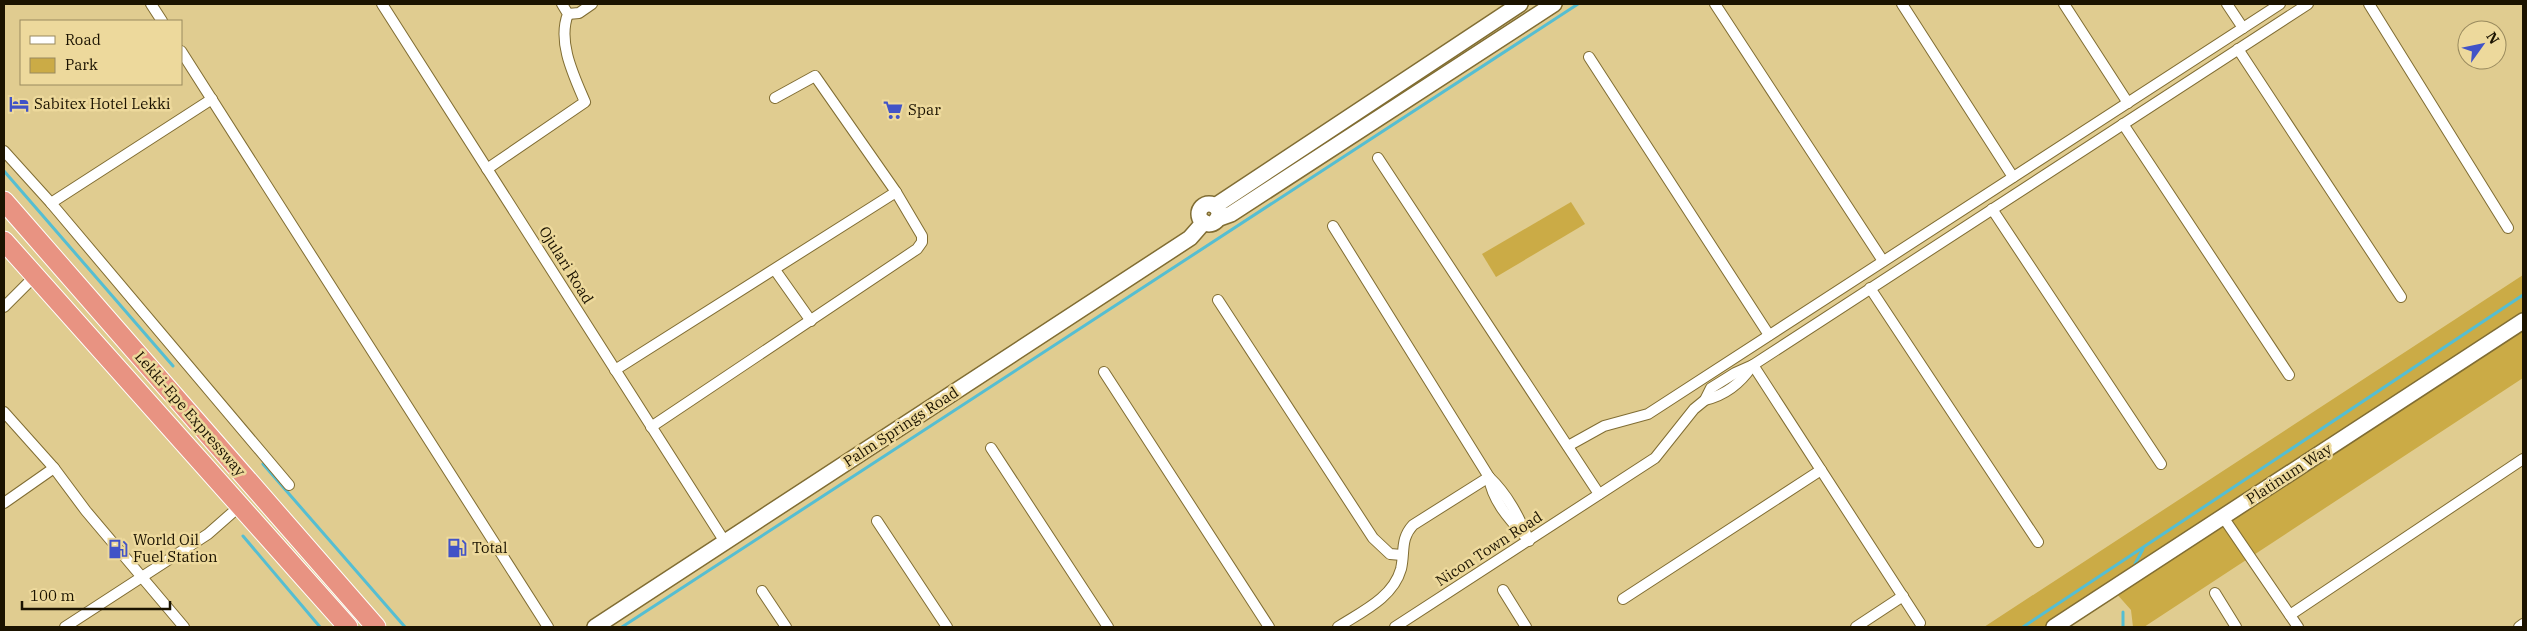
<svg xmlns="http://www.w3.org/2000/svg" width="2527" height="631" font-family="'IBM Plex Serif',serif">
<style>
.green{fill:#cbab46}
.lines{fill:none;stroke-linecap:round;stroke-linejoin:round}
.stream{stroke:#55bed2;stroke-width:3}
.street-casing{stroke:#806d33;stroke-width:12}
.secondary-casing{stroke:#806d33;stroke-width:18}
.highway-casing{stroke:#fff;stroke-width:21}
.street{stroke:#fff;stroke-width:10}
.secondary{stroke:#fff;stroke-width:15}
.highway{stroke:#e89382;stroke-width:19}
.labels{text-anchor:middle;stroke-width:5;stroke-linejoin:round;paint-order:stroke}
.poi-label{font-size:15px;fill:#1b1300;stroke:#edd99c;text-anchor:start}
.street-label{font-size:15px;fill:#1b1300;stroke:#edd99c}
</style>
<rect width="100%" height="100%" fill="#e0cc90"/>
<!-- green -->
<g class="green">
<path d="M1571 202 1585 224 1496 277 1482 254Z"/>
<path d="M2523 275V378L2144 627H2133L2131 610 2108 584 2048 627H1984Z"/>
</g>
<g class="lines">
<!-- stream -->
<g class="stream">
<path d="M4 171 173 366"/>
<path d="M263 464 405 627"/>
<path d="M243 536 320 627"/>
<path d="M2135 564 2143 549"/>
<path d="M622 627 1578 4"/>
<path d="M2023 627 2523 295"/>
<path d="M2123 627V612"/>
</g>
<defs>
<g id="street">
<path d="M151 4 162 21"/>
<path d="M382 4 725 542"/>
<path d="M1715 4 1883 261"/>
<path d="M1902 4 2013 177"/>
<path d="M2064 4 2128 103"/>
<path d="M2227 4 2243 28"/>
<path d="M2369 4 2508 228"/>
<path d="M568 14 579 13 592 4"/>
<path d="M2238 49 2401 297"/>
<path d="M181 51 548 627"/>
<path d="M1589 57 1769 335"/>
<path d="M2123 124 2289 375"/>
<path d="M4 151 51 203 289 485"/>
<path d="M1378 158 1599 494"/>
<path d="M487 169 585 102C574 76 557 42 568 14L562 4"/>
<path d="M51 203 212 99"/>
<path d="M1992 209 2161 464"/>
<path d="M1333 226 1489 477C1508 495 1519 517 1529 541"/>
<path d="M775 270 811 321"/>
<path d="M1870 288 2038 542"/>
<path d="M1218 300 1373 538 1390 554 1402 555"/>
<path d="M4 307 35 276"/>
<path d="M1753 365 1920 623"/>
<path d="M615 370 896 192 815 76 775 98"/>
<path d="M1104 372 1269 627"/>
<path d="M1705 400C1726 395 1740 384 1752 366"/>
<path d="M4 412 54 468 86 511 184 627"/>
<path d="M651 427 917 249 922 242V236L896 192"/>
<path d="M1568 446 1604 426 1648 414 2280 4"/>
<path d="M991 448 1108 627"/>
<path d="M1489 477C1492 500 1509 519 1524 535"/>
<path d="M4 503 54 468"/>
<path d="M2223 517 2298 627"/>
<path d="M877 521 947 627"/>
<path d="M1503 590 1526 627"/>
<path d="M762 591 786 627"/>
<path d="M2215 593 2236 627"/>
<path d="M1623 599 1821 470"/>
<path d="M2290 615 2523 459"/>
<path d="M65 627 208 534 241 505"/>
<path d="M1338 627C1361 612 1393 598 1401 569 1405 552 1400 539 1413 525L1489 477"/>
<path d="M1395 627 1655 458 1694 409 1705 400 1711 388 1735 373 1753 365 2308 4"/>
<path d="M1856 627 1903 596"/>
<path d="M2519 627 2523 624"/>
</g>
<g id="secondary">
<circle cx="1209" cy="214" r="10"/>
<path d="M1215 206 1520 4"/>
<path d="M1217 219 1231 214 1554 4"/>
<path d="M595 627 1190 238 1204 222"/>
<path d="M2054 627 2523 321"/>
</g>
<g id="highway">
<path d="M4 201 376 627"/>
<path d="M4 241 348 627"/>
</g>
</defs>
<!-- street casing -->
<use href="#street" class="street-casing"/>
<!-- secondary casing -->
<use href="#secondary" class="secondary-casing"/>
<!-- highway casing -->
<use href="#highway" class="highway-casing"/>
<!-- street -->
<use href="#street" class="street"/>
<!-- secondary -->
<use href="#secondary" class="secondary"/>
<!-- highway -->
<use href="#highway" class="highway"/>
</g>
<!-- icons -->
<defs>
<symbol id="hotel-bare" viewBox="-9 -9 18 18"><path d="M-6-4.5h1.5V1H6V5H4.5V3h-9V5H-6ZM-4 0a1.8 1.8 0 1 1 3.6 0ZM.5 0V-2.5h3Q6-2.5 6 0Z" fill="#4153c7" stroke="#edd99c" stroke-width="2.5" paint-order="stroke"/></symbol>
<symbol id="supermarket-bare" viewBox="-9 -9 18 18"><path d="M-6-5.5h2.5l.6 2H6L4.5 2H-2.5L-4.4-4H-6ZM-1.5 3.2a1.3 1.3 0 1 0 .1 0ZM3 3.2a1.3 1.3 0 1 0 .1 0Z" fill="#4153c7" stroke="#edd99c" stroke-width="2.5" paint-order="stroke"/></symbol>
<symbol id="fuel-bare" viewBox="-9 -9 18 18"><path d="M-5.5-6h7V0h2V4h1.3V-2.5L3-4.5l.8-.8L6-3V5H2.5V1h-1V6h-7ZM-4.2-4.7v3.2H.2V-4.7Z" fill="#4153c7" stroke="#edd99c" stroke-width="2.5" paint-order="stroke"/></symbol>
</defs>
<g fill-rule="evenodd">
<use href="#hotel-bare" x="5" y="90" width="28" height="28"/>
<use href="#supermarket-bare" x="879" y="96" width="28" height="28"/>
<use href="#fuel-bare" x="443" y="534" width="28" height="28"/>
<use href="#fuel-bare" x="104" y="535" width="28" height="28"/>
</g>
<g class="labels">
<!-- poi labels -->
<g class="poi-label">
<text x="34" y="109">Sabitex Hotel Lekki</text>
<text x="908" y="115">Spar</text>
<text x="133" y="545">World Oil<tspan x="133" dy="17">Fuel Station</tspan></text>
<text x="472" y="553">Total</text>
</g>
<!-- street labels -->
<g class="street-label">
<text transform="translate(566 265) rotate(58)" y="5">Ojulari Road</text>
<text transform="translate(190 414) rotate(49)" y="5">Lekki-Epe Expressway</text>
<text transform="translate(901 427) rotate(-33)" y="5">Palm Springs Road</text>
<text transform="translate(2289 474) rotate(-33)" y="5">Platinum Way</text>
<text transform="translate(1489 549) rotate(-33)" y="5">Nicon Town Road</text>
</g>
</g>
<!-- border -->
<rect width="2527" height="631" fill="none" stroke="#1b1300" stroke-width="10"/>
<!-- legend -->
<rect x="20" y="20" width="162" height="65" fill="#edd99c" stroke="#998a5e"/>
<rect x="30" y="36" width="25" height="8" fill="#ffffff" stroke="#998a5e"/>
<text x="65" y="45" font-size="15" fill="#1b1300">Road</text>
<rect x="30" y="58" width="25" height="15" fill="#cbab46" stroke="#998a5e"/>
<text x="65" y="70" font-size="15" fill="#1b1300">Park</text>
<!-- north arrow -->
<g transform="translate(2482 45) rotate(57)"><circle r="24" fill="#edd99c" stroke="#998a5e"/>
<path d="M0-4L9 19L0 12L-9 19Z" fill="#4153c7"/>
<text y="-8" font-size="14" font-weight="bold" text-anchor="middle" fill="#1b1300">N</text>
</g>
<!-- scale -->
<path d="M22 601v8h148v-8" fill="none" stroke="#1b1300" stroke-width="2.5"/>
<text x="30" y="601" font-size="15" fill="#1b1300" stroke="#edd99c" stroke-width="4" paint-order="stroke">100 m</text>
</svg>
